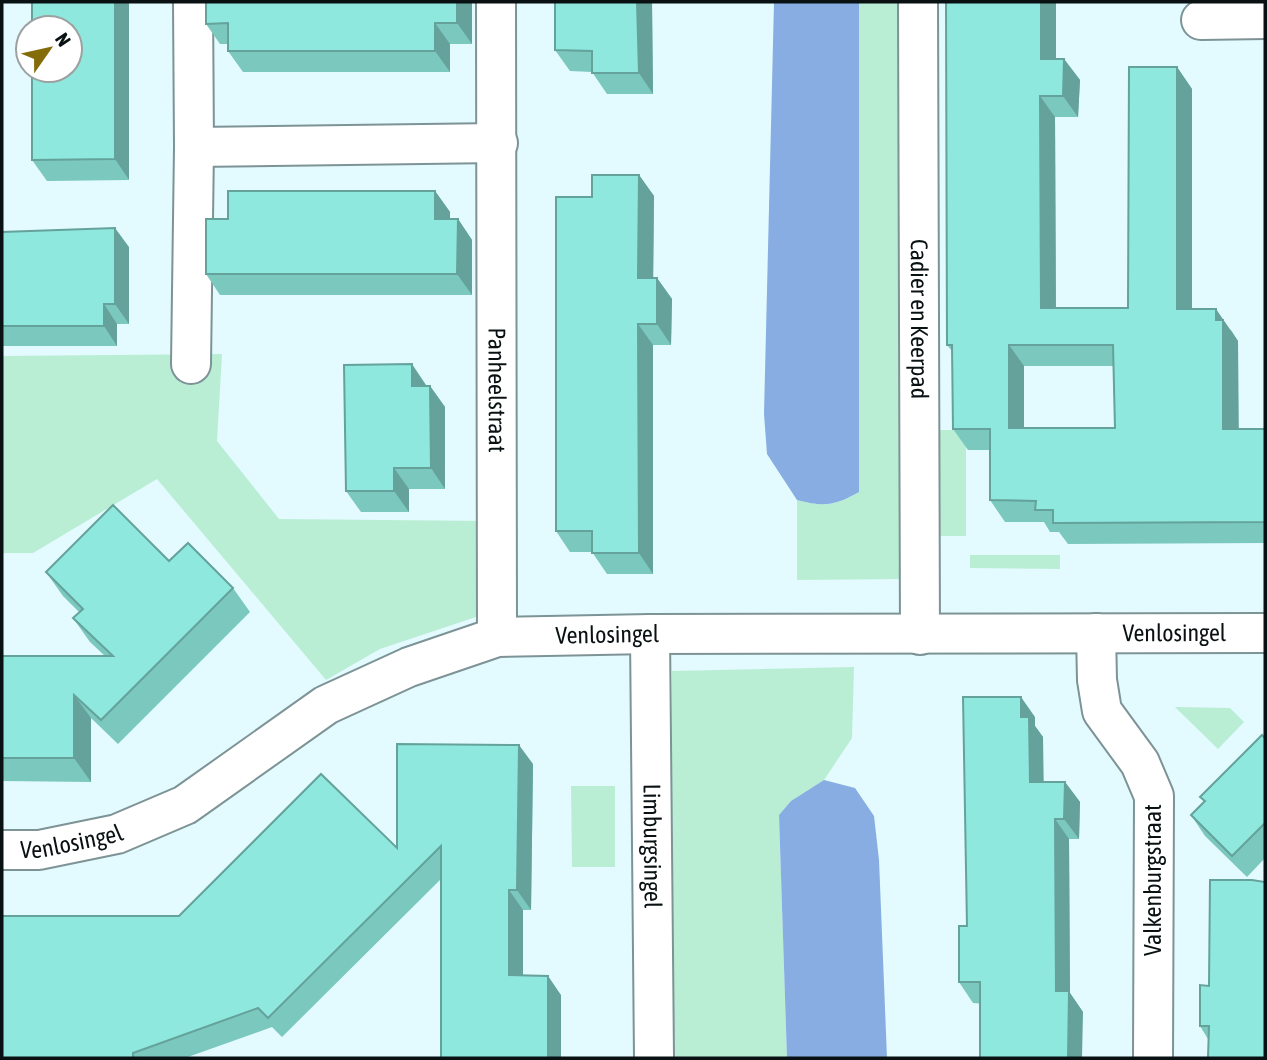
<svg xmlns="http://www.w3.org/2000/svg" width="1267" height="1060" font-family="'Asap Condensed',sans-serif">
<style>
.green{fill:#baeed4}
.water{fill:#87ade2}
.lines{fill:none;stroke-linecap:round;stroke-linejoin:round}
.minor-casing{stroke:#7d9396;stroke-width:42}
.minor{stroke:#fff;stroke-width:38}
.wall{fill:#7bc8bf;fill-rule:evenodd}
.shaded-wall{fill:#64a29b}
.building{fill:#8fe8de;stroke:#64a29b;stroke-width:2;fill-rule:evenodd}
.labels{text-anchor:middle;stroke-width:5;stroke-linejoin:round;paint-order:stroke}
.street-label{font-size:24px;fill:#091112;stroke:#fff}
</style>
<rect width="100%" height="100%" fill="#e3faff"/>
<!-- green -->
<g class="green">
<path d="M859 2H907L905 579 797 580V500C824 507 834 506 859 492Z"/>
<path d="M222 354 217 441 279 519 490 521 491 612 380 649 326 680 157 479 33 553H2V356Z"/>
<path d="M936 430H966V536H937Z"/>
<path d="M970 555H1060V569L970 568Z"/>
<path d="M854 667 852 738 824 780 791 801 779 815 787 1058H671L672 671Z"/>
<path d="M1175 707 1230 708 1244 722 1218 749Z"/>
<path d="M571 786H615V867H572Z"/>
</g>
<!-- water -->
<g class="water">
<path d="M774 2H859V492C834 506 824 507 797 500L767 454 764 414Z"/>
<path d="M824 780 855 788 874 816 879 860 887 1058H787L779 815 791 801Z"/>
</g>
<g class="lines">
<defs>
<g id="minor">
<path id="s1" d="M496 2 497 637"/>
<path id="s2" d="M918 2 920 635"/>
<path d="M1201 20 1265 19"/>
<path d="M194 147 498 143"/>
<path d="M191 364 194 147 193 2"/>
<path d="M1096 633 1097 680 1102 711 1140 763 1154 796 1153 1058"/>
<path id="s3" d="M650 634 654 1058"/>
<path id="s4" d="M2 850H39L117 834 185 805 326 705 409 667 497 637 650 634 1265 633"/>
</g>
</defs>
<!-- minor casing -->
<use href="#minor" class="minor-casing"/>
<!-- minor -->
<use href="#minor" class="minor"/>
</g>
<!-- wall -->
<g class="wall">
<path d="M32 2 129 180 47 181 32 160Z"/>
<path d="M206 2H472V44H450V72H243L228 51V44H220L206 24Z"/>
<path d="M555 2H652L653 94H607L592 72 570 71 555 50Z"/>
<path d="M946 2H1056V59H1064L1080 80 1078 117H1055L1056 308H1128L1177 67 1192 89V309L1231 330 1238 341V429H1265V543L1068 544 1059 532H1050L1044 522H1005L990 500V450H968L953 429 952 351 947 345ZM1024 366H1113L1115 428H1024Z"/>
<path d="M639 175 654 196 653 278H657L672 299 671 345H653V574H607L592 552H570L556 531 592 197Z"/>
<path d="M435 191 450 212V219H458L472 240V295H220L206 274Z"/>
<path d="M2 232 129 247V324H117V346H2Z"/>
<path d="M427 386H430L445 407V489H409V512H361L346 491Z"/>
<path d="M169 561 233 588 250 612 118 744 91 718V782L2 781V656H105L90 642 73 618 79 612 63 596 46 572Z"/>
<path d="M1035 717V726L1043 737V782H1065L1080 802 1079 839H1069L1070 993 1083 1012 973 1003 959 982 967 926Z"/>
<path d="M1265 738V858L1247 877 1205 836 1191 815 1204 802 1200 797Z"/>
<path d="M533 764 531 910H523V975L561 995V1058L441 879 282 1037 272 1027 185 1058H2L179 916 397 848Z"/>
<path d="M1209 986 1208 1039 1200 1026Z"/>
</g>
<!-- shaded-wall -->
<g class="shaded-wall">
<path d="M115 2H129V180L115 159Z"/>
<path d="M457 2H472V44L457 23Z"/>
<path d="M637 2H652L653 94 639 73Z"/>
<path d="M1041 2H1056V80L1041 59Z"/>
<path d="M435 23 450 44V72L435 51Z"/>
<path d="M1064 59 1080 80 1078 117 1063 96Z"/>
<path d="M1177 67 1192 89V330L1177 309Z"/>
<path d="M1040 96 1055 117 1056 329 1041 308Z"/>
<path d="M639 175 654 196 653 299 638 278Z"/>
<path d="M435 191 450 212V240L435 219Z"/>
<path d="M458 219 472 240V295L457 274Z"/>
<path d="M115 228 129 247V324L115 304Z"/>
<path d="M657 278 672 299 671 345 657 324Z"/>
<path d="M104 304 117 324V346L104 326Z"/>
<path d="M1216 309 1238 341 1239 450 1223 429Z"/>
<path d="M638 324 653 345V574L639 553Z"/>
<path d="M1009 345 1024 366V450L1009 428Z"/>
<path d="M412 364 426 385 427 407 412 386Z"/>
<path d="M430 386 445 407V489L431 468Z"/>
<path d="M394 468 409 489V512L394 491Z"/>
<path d="M74 695 91 718V782L74 758Z"/>
<path d="M1021 697 1035 717V726L1043 737 1044 802 1030 782 1021 717Z"/>
<path d="M519 745 533 764 531 910 517 890Z"/>
<path d="M1065 782 1080 802 1079 839 1064 819Z"/>
<path d="M1055 819 1069 839 1070 993 1083 1012 1082 1058H1068L1056 991Z"/>
<path d="M509 890 523 910V994L509 975Z"/>
<path d="M548 976 561 995V1058H548Z"/>
</g>
<!-- building -->
<g class="building">
<path d="M32 2H115V159L32 160V70H70V28H32Z"/>
<path d="M206 2H457V23H435V51H228V23L206 24Z"/>
<path d="M555 2H637L639 73H592V51L555 50Z"/>
<path d="M946 2H1041V59H1064L1063 96H1040L1041 308H1128L1129 67H1177V309H1216V320H1223V429H1265V522L1053 523V510H1035L1036 501 990 500V429H953L952 345H947ZM1009 345H1113L1115 428H1009Z"/>
<path d="M592 175H639L638 278H657V324H638L639 553H592V531H556V197H592Z"/>
<path d="M228 191H435V219H458L457 274H206V219H228Z"/>
<path d="M115 228V304H104V326H2V232Z"/>
<path d="M412 364V386H430L431 468H394V491H346L344 365Z"/>
<path d="M113 505 169 561 188 543 233 588 101 720 74 695V758H2V656H113L73 618 83 609 46 572Z"/>
<path d="M963 697H1021V717H1029L1030 782H1065L1064 819H1055L1056 991H1069L1068 1058H980V982H959V926H967Z"/>
<path d="M1262 735 1265 738V823L1232 856 1191 815 1205 801 1200 797Z"/>
<path d="M397 744 519 745 517 890H509V975L548 976V1058H441V846L268 1018 258 1008 133 1053V1058H2V916H179L321 774 397 848Z"/>
<path d="M1210 880H1252L1265 882V1058H1208L1209 1026H1200V985L1209 986Z"/>
</g>
<g class="labels">
<!-- street labels -->
<g class="street-label">
<text dy="8" stroke="none"><textPath href="#s2" startOffset="317">Cadier en Keerpad</textPath></text>
<text dy="8" stroke="none"><textPath href="#s1" startOffset="388">Panheelstraat</textPath></text>
<text dy="8" stroke="none"><textPath href="#s4" startOffset="1225">Venlosingel</textPath></text>
<text dy="8" stroke="none"><textPath href="#s4" startOffset="658">Venlosingel</textPath></text>
<text dy="8" stroke="none"><textPath href="#s4" startOffset="70">Venlosingel</textPath></text>
<text dy="8" stroke="none"><textPath href="#s3" startOffset="212">Limburgsingel</textPath></text>
<text transform="translate(1153 880) rotate(-90)" y="8">Valkenburgstraat</text>
</g>
</g>
<!-- border -->
<rect width="1267" height="1060" fill="none" stroke="#091112" stroke-width="7"/>
<!-- north arrow -->
<g transform="translate(49 49) rotate(56)"><circle r="33" fill="#ffffff" stroke="#9da0a0" stroke-width="2"/>
<path d="M0-5L12 26L0 18L-12 26Z" fill="#846d09"/>
<text y="-10" font-size="19" font-weight="bold" text-anchor="middle" fill="#091112">N</text>
</g>
</svg>
